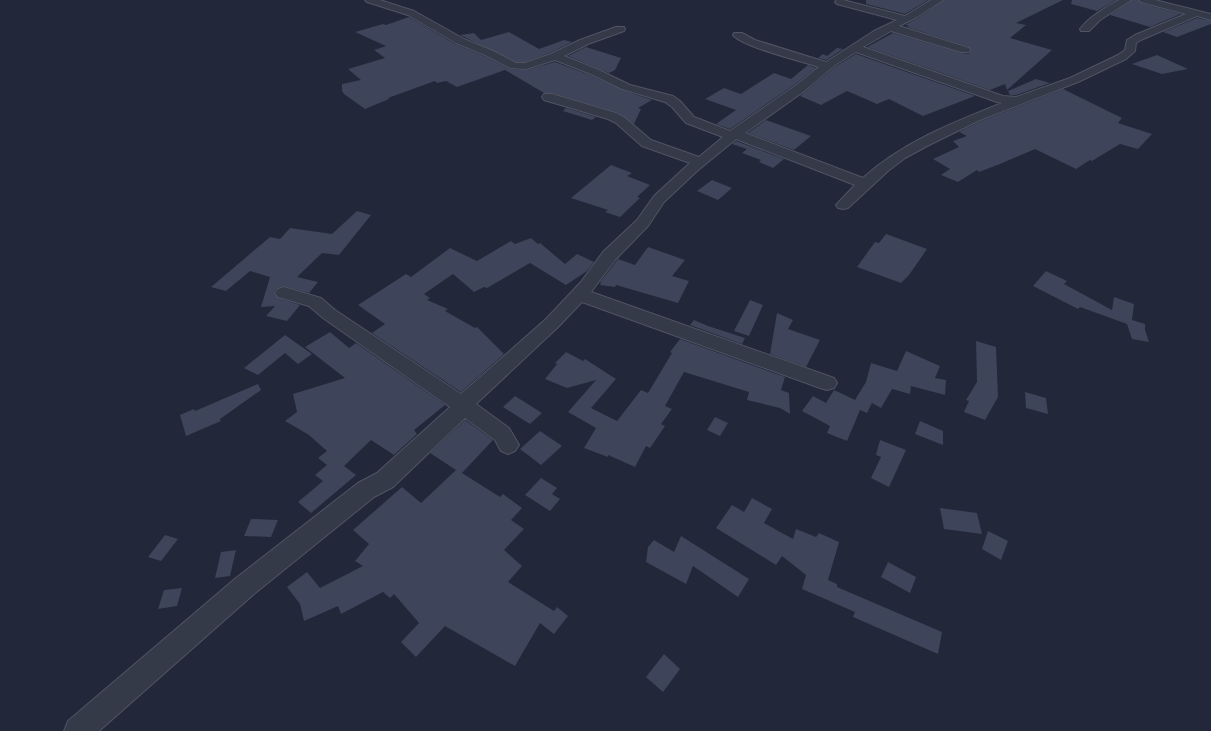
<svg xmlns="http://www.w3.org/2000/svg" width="1211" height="731" font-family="'Fira Sans Condensed',sans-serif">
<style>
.building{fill:#3e4459}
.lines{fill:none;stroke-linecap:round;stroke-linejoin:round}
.street-casing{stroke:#505464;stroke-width:2}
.street{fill:#353a49;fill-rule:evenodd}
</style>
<rect width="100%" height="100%" fill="#222739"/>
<!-- building -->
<g class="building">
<path d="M866 0H928L905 14 866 4Z"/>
<path d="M944 0H1063L1016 23 1026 25 1010 38 1052 50 1007 90 1005 84 990 90 867 47 893 33 961 53 969 54 971 51 969 47 907 27 909 26 905 25 918 18Z"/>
<path d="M1072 0H1116L1097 11 1071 4Z"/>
<path d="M1132 0H1138L1141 3 1181 14 1150 27 1110 15Z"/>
<path d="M409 17 455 44 484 56 509 69 526 70 555 62 590 75 622 90 652 100 638 108 641 109 634 124 616 112 552 93H544L505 70 457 87 446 81 437 83 435 81 388 98 389 99 365 109 344 94 342 91V84L361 80 348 69 385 58 374 50 386 46 355 32 383 24 386 25Z"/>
<path d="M1197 18 1211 21V24L1177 37 1163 32Z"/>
<path d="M509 32 539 49 564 40 572 42 550 53 525 62H516L460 35 474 33 481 40Z"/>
<path d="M586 47 621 58 615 70 609 73 568 56Z"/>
<path d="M837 48 843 49 826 60 818 58 823 54 827 56Z"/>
<path d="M856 54 975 96 923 116 889 99 877 104 847 91 821 105 800 96 836 66Z"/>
<path d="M1157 55 1188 69 1162 74 1132 64Z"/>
<path d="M808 65 816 68 794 85 730 129 716 124 736 110 705 99 724 88 741 94 774 73 791 79Z"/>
<path d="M1036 79 1050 83 1016 95H1010L1008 91Z"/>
<path d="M1063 89 1122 118 1118 123 1152 134 1138 149 1120 144 1092 161 1090 160 1076 169 1035 149 1000 164 979 172 977 170 958 182 941 175 950 169 933 159 959 147 953 141 967 136 959 132 981 121Z"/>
<path d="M566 108 596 117 592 120 563 111Z"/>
<path d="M766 120 811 136 794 150 748 133Z"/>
<path d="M736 141 784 159 773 168 759 162 761 160 742 153 747 149 732 144Z"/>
<path d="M611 165 632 173 627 176 650 185 637 197 640 198 620 217 605 212 608 210 571 198Z"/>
<path d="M712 180 732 188 718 200 697 191Z"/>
<path d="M357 211 371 215 339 255 322 253 297 277 318 282 309 293 284 286 278 288 274 292 278 298 300 305 287 321 266 316 275 306 261 307 270 277 250 271 226 291 211 287 270 237 280 239 290 228 332 234Z"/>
<path d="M886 234 927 249 909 275 901 283 857 267 875 242 879 243Z"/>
<path d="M531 238 538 244 540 243 565 264 577 254 594 262 587 271 566 285 530 263 487 288 484 287 474 292 453 274 424 294 430 298 427 300 448 309 445 311 475 328 477 327 504 354 461 392 372 333 385 324 358 305 406 274 411 277 450 248 477 261 511 241 515 244Z"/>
<path d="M648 247 685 260 672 276 689 281 678 303 616 285 615 287 600 285 601 281 618 259 635 265Z"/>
<path d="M1046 271 1067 281 1064 284 1112 310 1114 297 1134 304 1132 320 1145 324V330L1149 342 1132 339 1127 324 1080 307 1078 309 1033 286Z"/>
<path d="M750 300 763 305 749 336 734 331Z"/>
<path d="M777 313 793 320 788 329 820 340 806 367 770 354Z"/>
<path d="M694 320 708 326 745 338 742 344 690 325Z"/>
<path d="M330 332 349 348 356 343 445 405 414 430 417 434 394 455 371 440 344 466 356 475 311 513 298 502 323 481 315 475 327 465 318 458 327 451 309 435 285 421 297 412 293 394 345 378 305 347Z"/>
<path d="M285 335 312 354 298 364 285 353 258 375 244 368Z"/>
<path d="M680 339 785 377 781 390 789 393 790 414 780 408 747 400 749 392 684 372 665 406 672 409 661 424 665 426 650 448 646 446 635 467 608 455V457L584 448 596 428 568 412 596 380 567 388 545 379 557 364 555 363 566 352 583 361 585 359 616 379 591 408 617 421 641 390 648 393 672 353 670 352Z"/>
<path d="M976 341 996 347 998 397 985 420 964 412 969 401 966 400 977 382Z"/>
<path d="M906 351 940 366 935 378 946 380 945 395 911 386 910 394 892 389 881 408 872 403 867 413 860 410 847 441 827 433 830 426 802 411 813 396 826 403 834 390 855 400 866 382 871 363 897 371Z"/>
<path d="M258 384 261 390 220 419 221 421 186 436 180 415 194 409 195 411Z"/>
<path d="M1025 392 1046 398 1048 414 1026 408Z"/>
<path d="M515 396 542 413 530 424 503 407Z"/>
<path d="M715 417 728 423 720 436 707 430Z"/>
<path d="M465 420 493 440 462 473 500 497 503 494 522 508 511 520 524 529 504 550 522 566 508 582 554 611 557 607 568 616 554 634 540 623 515 666 445 626 416 657 401 642 419 623 394 594 390 598 383 592 341 614 338 606 304 621 300 604 287 587 307 572 320 588 363 566 355 561 369 544 353 530 402 487 421 503 456 470 430 453Z"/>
<path d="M920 421 943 431V445L915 434Z"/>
<path d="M540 431 562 446 541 465 520 449Z"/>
<path d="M880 440 906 450 889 487 871 478 881 457 876 455Z"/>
<path d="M541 478 557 488 552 494 560 499 550 511 525 495Z"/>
<path d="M752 498 772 509 764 523 793 539 796 529 816 537 819 533 839 542 828 580 837 584V587L942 632 938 654 853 617 855 612 802 589 806 575 782 556 776 565 716 528 732 505 744 512Z"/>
<path d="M940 508 977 513 982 534 944 529Z"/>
<path d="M251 519 278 520 271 537 244 536Z"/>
<path d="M988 531 1008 541 1001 560 982 549Z"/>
<path d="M165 535 178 539 161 561 148 557Z"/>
<path d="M681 536 749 579 738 597 693 566 686 584 646 562 648 547 654 540 674 552Z"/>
<path d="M236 550 230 576 215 578 221 552Z"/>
<path d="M888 562 916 577 910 593 881 577Z"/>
<path d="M182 588 177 606 158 609 164 590Z"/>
<path d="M664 654 680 669 663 692 646 677Z"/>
</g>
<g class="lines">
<defs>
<g id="street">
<path d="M365 0H380L414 11 464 39 493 51 516 63H525L551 54 580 40 616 27H624L625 29 624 31 588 44 564 56 599 70 630 85 673 96 680 101 694 117 730 131 795 86 819 67C801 61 743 47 733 35L734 33H742L755 40 826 62 874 31 897 20 837 4 835 2 837 0H843L905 16 931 0H943L917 17 899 26 969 48 970 50 969 52H961L891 31 863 47 1003 96 1016 97 1070 78 1118 55 1125 50 1127 40 1135 35 1186 14 1141 2 1139 0H1155L1211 14V20L1197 16 1143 39 1136 43 1135 51 1126 59 1078 82 980 120 927 146 905 158 888 171 848 208 843 209 838 208 836 205 855 185 736 139 697 171 664 202 648 226 615 260 591 292 834 378 837 383 834 388 827 390 820 388 582 302 558 327 476 404 509 428 519 445 515 451 508 454 501 451 495 440 465 418 393 487 374 497 254 594 99 731H64L68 721 236 578 358 483 377 473 450 407 323 318 309 306 278 297 275 293 278 289 284 287 321 298 335 310 461 394 546 319 581 282 603 252 637 220 654 196 690 163 642 146 616 123 608 119 544 100 542 97 544 94H552L616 113 625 118 651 140 699 157 723 137 686 123 672 107 665 102 622 89 591 74 555 60 526 69 510 68 485 55 456 43 408 15 367 2ZM856 52 997 102 1002 103C952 123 903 142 863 178L745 133 803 92 835 65Z"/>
<path d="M1119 0H1131L1100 20 1089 31H1081L1080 29C1090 16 1105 8 1119 0Z"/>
</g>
</defs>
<!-- street casing -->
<use href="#street" class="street-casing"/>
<!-- street -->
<use href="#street" class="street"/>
</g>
</svg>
